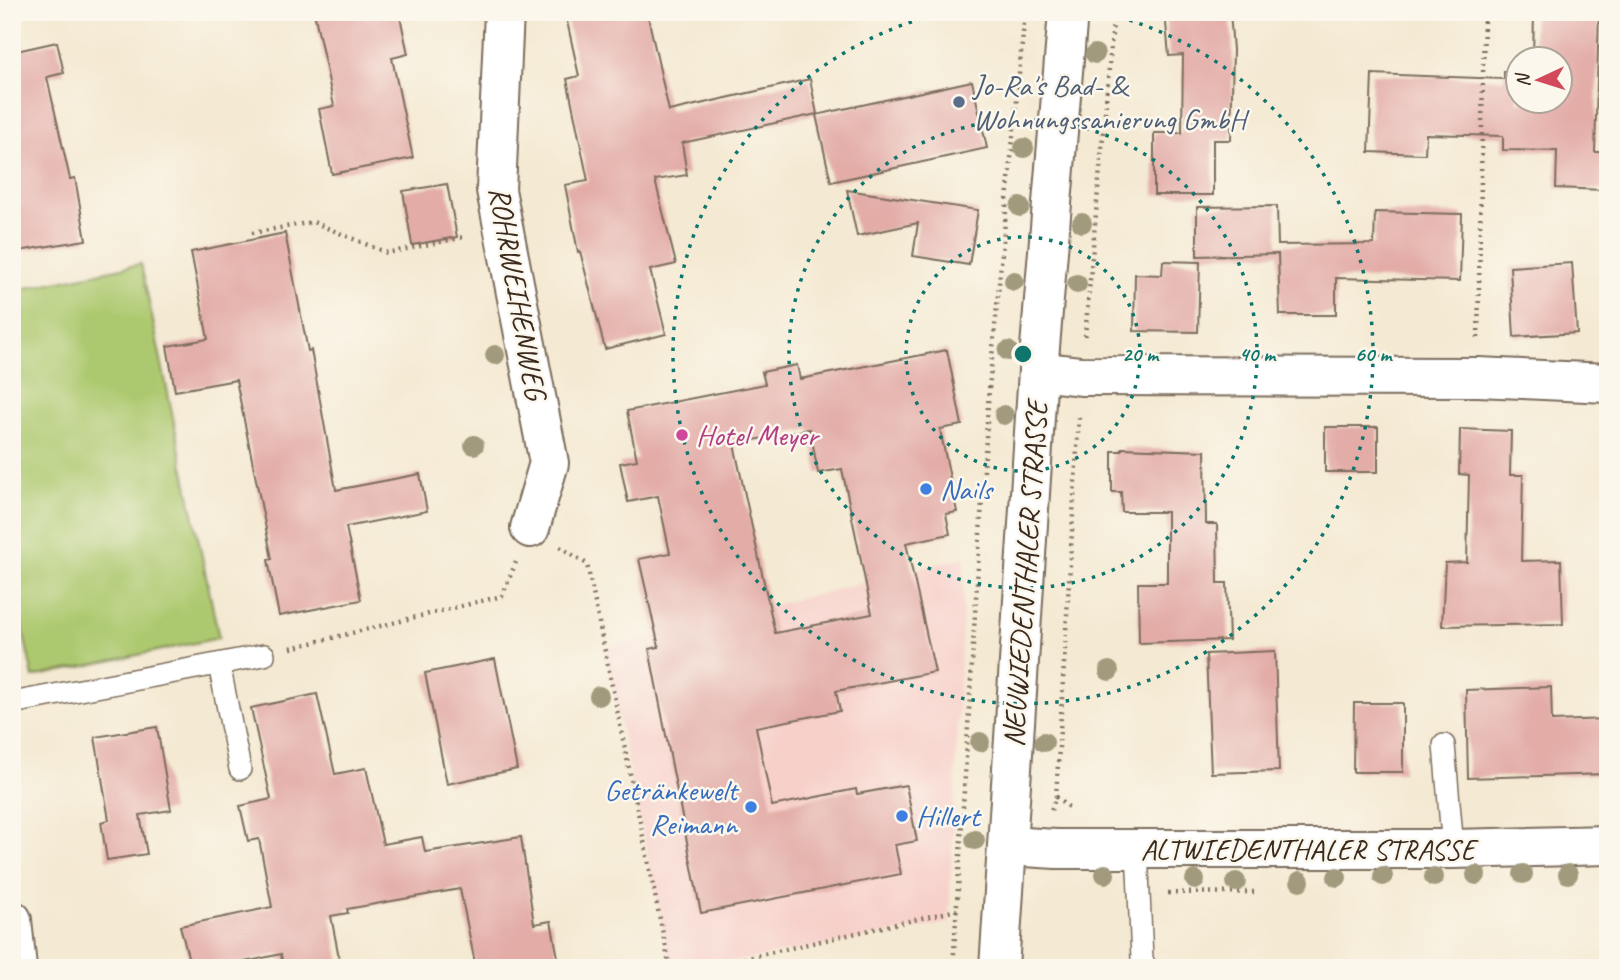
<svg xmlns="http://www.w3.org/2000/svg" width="1620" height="980" font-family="Caveat,sans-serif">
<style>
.built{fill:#f7d0ca}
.green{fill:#adc96f;stroke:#747a46;stroke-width:2}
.building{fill:#e3aca7;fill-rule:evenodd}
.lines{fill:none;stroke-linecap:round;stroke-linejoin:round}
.lane-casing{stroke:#7c6d5d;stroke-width:24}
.street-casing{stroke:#7c6d5d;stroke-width:42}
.secondary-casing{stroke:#7c6d5d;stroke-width:42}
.path{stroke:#7c6d5d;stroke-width:4.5;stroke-dasharray:2 5;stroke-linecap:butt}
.lane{stroke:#fff;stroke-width:21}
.street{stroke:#fff;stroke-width:38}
.secondary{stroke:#fff;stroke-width:38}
.tree{fill:#a19a7c}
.ring{fill:none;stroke:#0f766e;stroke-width:3.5;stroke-dasharray:3.5 7}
.service-dot{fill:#5c6f8a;stroke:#fbf7ec;stroke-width:2.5}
.hotel-dot{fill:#d1479c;stroke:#fbf7ec;stroke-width:2.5}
.shop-dot{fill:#3f7fe0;stroke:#fbf7ec;stroke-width:2.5}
.labels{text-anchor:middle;stroke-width:5;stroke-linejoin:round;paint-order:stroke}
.service-label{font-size:30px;fill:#4e5e75;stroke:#fbf7ec;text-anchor:start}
.street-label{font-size:30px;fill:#3b2a1e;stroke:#fbf7ec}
.hotel-label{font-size:30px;fill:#b23c85;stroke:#fbf7ec;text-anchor:start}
.shop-label{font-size:30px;fill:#366cbe;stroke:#fbf7ec;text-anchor:start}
.centre{fill:#0f766e;stroke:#fbf7ec;stroke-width:3.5}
.ring-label{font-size:21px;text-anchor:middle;font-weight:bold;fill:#0f766e;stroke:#fbf7ec;stroke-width:5;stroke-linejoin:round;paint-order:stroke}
</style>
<rect width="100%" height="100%" fill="#fbf7ec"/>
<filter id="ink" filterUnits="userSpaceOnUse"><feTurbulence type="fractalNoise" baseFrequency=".0143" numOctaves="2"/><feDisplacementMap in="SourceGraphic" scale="14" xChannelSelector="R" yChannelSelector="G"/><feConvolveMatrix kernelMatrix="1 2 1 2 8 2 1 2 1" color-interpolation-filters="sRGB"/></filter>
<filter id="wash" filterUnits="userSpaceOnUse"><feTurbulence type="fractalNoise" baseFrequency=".00686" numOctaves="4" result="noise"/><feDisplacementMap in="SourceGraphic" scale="28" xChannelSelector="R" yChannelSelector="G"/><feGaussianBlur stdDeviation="1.57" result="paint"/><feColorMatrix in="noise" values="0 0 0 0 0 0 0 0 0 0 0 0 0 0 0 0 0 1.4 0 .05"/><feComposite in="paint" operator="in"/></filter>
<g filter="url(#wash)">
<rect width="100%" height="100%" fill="#f4e9d2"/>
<!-- built -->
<path class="built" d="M965 557 949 923 698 968H671L604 648Z"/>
<!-- green -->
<path class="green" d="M141 264 219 638 33 677 12 580V291Z"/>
<g id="blocks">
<!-- building -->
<g class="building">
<path d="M314 12H399L408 54 392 58 413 158 332 174 319 109 334 106Z"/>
<path d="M565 12H647L669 111 810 79 817 114 682 143 687 175 655 180 676 264 650 270 666 334 605 349 580 251 578 252 565 185 588 181 567 79 579 76Z"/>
<path d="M1165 12H1230L1233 50 1231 140H1213V195H1154V133H1182L1183 55 1169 56Z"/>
<path d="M1534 12H1599L1595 152H1605L1604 190 1556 188 1557 151 1503 150V136L1426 134 1425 154 1369 152 1372 74 1504 79V72H1518V102H1560V60H1533Z"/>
<path d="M57 42 64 73 47 77 70 179 75 178 86 240 12 252V52Z"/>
<path d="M972 81 987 148 831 182 816 115Z"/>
<path d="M447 184 457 237 412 245 403 191Z"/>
<path d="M847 190 978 210 969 265 913 256 918 223 857 236Z"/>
<path d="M1277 206 1278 245 1374 244 1375 212 1462 214 1460 281 1336 278V315H1280L1278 254 1197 256V207Z"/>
<path d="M285 233 308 351 311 350 336 490 420 474 427 511 346 527 361 600 279 616 268 560 272 559 236 380 175 391 167 346 208 339 191 252Z"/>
<path d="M1163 261 1200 262 1198 332 1134 331 1135 274 1162 275Z"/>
<path d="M1572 263 1577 333 1514 337 1510 267Z"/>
<path d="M947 350 962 425 940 429 957 512 946 514 950 534 906 543 935 672 836 691 840 711 756 727 772 806 856 789 857 794 906 785 917 841 895 845 901 874 701 913 649 649 659 647 639 559 670 553 658 496 628 502 620 463 637 460 627 411 765 384 762 372 797 365 800 379ZM810 429 818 473 842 469 872 614 775 633 734 444Z"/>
<rect x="1325" y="427" width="53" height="45"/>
<path d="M1460 429 1511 431 1510 475H1523L1521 561 1561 560 1563 624 1442 626 1445 563 1467 562 1469 475 1459 474Z"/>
<path d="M1122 448 1205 451 1206 524H1217L1218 583H1227L1229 640 1139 643 1138 583H1167V512H1122L1121 492H1112V451H1122Z"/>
<path d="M1275 651 1279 771 1211 773 1206 654Z"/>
<path d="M495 659 517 769 447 784 425 673Z"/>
<path d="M1551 687 1552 721 1608 719V774L1468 778 1466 690Z"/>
<path d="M317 694 335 774 366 768 383 844 422 837 425 852 521 837 534 924 551 921 560 968H476L460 889 347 909 348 913 331 916 341 968H283L281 954 217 968H191L180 926 272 907 259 839 248 841 240 806 271 799 251 708Z"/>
<path d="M1354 703H1403V772H1353Z"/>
<path d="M157 727 171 810 140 815 147 854 107 860 101 822 109 820 95 737Z"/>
</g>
</g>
</g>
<g filter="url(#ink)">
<use href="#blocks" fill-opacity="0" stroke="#7c6d5d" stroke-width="2"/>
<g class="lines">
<defs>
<g id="lane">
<path d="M219 664 240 769"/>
<path d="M12 703 264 655"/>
<path d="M1444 745 1453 849"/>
<path d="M1137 849 1142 959 1146 968"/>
</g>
<g id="street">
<path d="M504 12 496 190 549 463 530 528"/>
<path d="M1038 371 1081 376 1478 377 1608 383"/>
<path d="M1008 846 1056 849H1453L1608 845"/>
<path d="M12 920 17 968"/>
</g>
<path id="secondary" d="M999 968 1038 371 1068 12"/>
</defs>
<!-- lane casing -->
<use href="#lane" class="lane-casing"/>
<!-- street casing -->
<use href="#street" class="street-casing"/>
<!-- secondary casing -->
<use href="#secondary" class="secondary-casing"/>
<!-- path -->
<g class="path">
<path d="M252 233 313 222 387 253 464 237"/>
<path d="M1085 336 1114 12"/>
<path d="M1478 338 1484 20"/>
<path d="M560 547 587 564 670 968"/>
<path d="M291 648 502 596 516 562"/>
<path d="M1056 797 1072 810"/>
<path d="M1051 810 1056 797 1079 415"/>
<path d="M1168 893 1254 892"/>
<path d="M703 968 957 910"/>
<path d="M953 968 989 389 1025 12"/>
</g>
<!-- lane -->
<use href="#lane" class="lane"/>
<!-- street -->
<use href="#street" class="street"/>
<!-- secondary -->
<use href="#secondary" class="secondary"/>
</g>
<!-- trees -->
<g class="tree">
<circle cx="1095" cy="54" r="10"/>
<circle cx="1024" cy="148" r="10"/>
<circle cx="1020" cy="207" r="10"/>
<circle cx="1082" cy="223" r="10"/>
<circle cx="1014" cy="281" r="10"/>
<circle cx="1077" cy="284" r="10"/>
<circle cx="1008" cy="351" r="10"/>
<circle cx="495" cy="355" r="10"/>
<circle cx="1004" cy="415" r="10"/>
<circle cx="474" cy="445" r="10"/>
<circle cx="1109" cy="671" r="10"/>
<circle cx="599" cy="696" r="10"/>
<circle cx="980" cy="742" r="10"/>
<circle cx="1044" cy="742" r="10"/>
<circle cx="975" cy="840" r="10"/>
<circle cx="1105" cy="874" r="10"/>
<circle cx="1523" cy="874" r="10"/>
<circle cx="1568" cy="874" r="10"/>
<circle cx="1476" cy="875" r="10"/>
<circle cx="1383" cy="876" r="10"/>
<circle cx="1337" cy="877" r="10"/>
<circle cx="1434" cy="877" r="10"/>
<circle cx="1195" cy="880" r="10"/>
<circle cx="1300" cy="881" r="10"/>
<circle cx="1236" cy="882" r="10"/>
</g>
</g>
<!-- distance rings -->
<g class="ring">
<circle cx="1023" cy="354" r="117"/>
<circle cx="1023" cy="354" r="234"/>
<path d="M1099 12A350 350 0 1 1 947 12"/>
</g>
<!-- markers -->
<circle class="service-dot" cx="959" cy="102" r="7"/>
<circle class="hotel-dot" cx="682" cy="435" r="7"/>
<g class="shop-dot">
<circle cx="926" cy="489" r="7"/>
<circle cx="751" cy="807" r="7"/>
<circle cx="902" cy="816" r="7"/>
</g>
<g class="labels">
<!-- service labels -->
<g class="service-label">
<text x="973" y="95">Jo-Ra's Bad- &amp;<tspan x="973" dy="34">Wohnungssanierung GmbH</tspan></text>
</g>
<!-- street labels -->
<g class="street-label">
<text transform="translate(518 293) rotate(80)" y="10">ROHRWEIHENWEG</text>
<text transform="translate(1025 574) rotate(-86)" y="10">NEUWIEDENTHALER STRASSE</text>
<text x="1308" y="859">ALTWIEDENTHALER STRASSE</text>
</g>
<!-- hotel labels -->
<g class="hotel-label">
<text x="696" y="445">Hotel Meyer</text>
</g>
<!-- shop labels -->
<g class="shop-label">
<text x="940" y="499">Nails</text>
<text x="737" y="800" text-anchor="end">Getränkewelt<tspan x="737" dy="34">Reimann</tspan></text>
<text x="916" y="826">Hillert</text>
</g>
</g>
<circle cx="1023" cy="354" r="10" class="centre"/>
<g class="ring-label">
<text x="1140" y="361">20 m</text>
<text x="1257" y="361">40 m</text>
<text x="1373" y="361">60 m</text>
</g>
<!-- margin -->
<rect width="1620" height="980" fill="none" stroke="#fbf7ec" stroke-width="42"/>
<!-- north arrow -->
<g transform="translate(1539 80) rotate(266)"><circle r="33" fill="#fbf7ec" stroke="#aea59a" stroke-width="2"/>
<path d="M0-5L12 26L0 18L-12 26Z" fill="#d1495b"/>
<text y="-10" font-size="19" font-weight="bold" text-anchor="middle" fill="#3b2a1e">N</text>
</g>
</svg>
